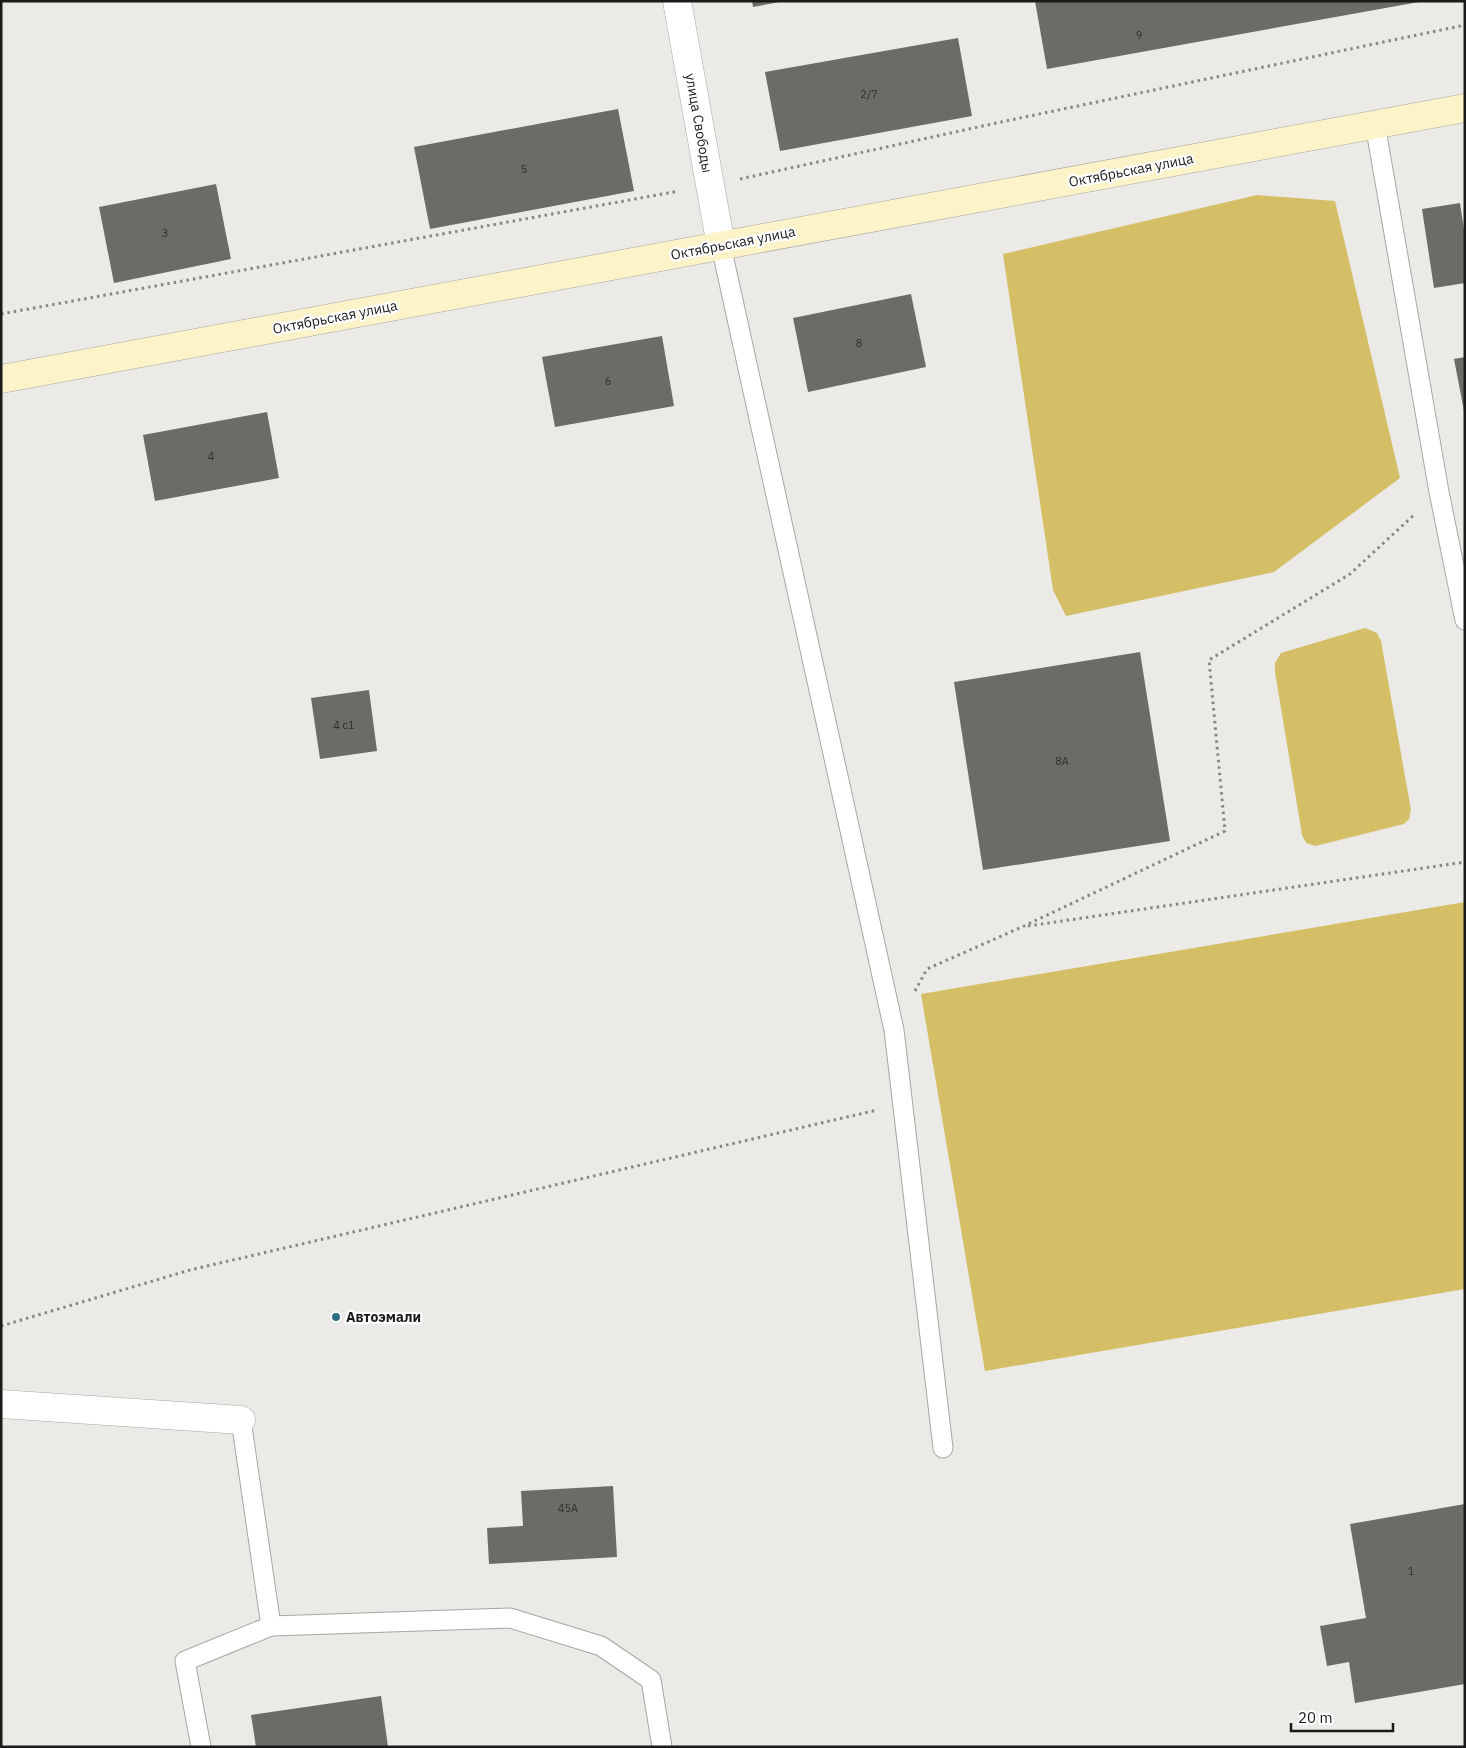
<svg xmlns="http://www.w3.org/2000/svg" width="1466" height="1748" font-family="'IBM Plex Sans',sans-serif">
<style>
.green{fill:#d4bf67}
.building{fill:#6c6b67}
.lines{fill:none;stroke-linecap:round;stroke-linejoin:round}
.lane-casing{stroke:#a7a6a2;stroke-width:21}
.street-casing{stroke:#a7a6a2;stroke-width:29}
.secondary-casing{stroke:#a7a6a2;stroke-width:29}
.path{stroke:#878783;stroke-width:3;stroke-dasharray:2.5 4;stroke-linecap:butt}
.lane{stroke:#fff;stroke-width:19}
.street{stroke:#fff;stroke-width:28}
.secondary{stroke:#fcf3c9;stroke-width:28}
.poi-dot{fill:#2e6f82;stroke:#fff;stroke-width:2}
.labels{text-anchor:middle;stroke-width:4.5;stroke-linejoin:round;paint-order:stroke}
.number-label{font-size:11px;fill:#2e2e2c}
.street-label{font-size:14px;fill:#1a1a18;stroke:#fff}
.poi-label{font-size:14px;font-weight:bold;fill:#1a1a18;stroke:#fff;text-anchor:start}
</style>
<rect width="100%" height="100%" fill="#ebeae6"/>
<!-- green -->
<g class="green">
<path d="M1257 195 1335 201 1400 478 1274 572 1066 616 1053 590 1003 254Z"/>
<path d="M1365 628 1377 633 1381 641 1411 810 1409 819 1404 824 1315 846 1306 843 1302 835 1275 672V663L1281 653Z"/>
<path d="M1465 902V1289L985 1371 921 994Z"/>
</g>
<!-- building -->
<g class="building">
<path d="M752 1H779V2L753 7Z"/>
<path d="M1035 1H1419V2L1047 69Z"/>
<path d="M958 38 972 116 780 151 765 72Z"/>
<path d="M618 109 634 191 430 229 414 147Z"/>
<path d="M216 184 231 259 114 283 99 207Z"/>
<path d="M1460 203 1465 237V283L1434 288 1422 209Z"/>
<path d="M911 294 926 367 808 392 793 318Z"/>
<path d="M662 336 674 406 555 427 542 357Z"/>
<path d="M1465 357V411H1464L1454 359Z"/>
<path d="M267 412 279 478 155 501 143 435Z"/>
<path d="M1140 652 1170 841 983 870 954 682Z"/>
<path d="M369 690 377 751 320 759 311 698Z"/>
<path d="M613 1486 617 1557 489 1564 487 1528 523 1526 521 1491Z"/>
<path d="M1465 1504V1684L1355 1703 1349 1662 1327 1666 1320 1626 1366 1618 1350 1524Z"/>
<path d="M381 1696 388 1747H256L251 1715Z"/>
</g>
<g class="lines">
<defs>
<g id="lane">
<path d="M1375 124 1439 492 1465 620"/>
<path d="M721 246 894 1030 943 1448"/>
<path d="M241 1420 271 1626"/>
<path d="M201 1747 185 1661 271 1626 510 1618 601 1646 651 1680 662 1747"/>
</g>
<g id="street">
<path d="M677 1 721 246"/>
<path d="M1 1404 241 1420"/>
</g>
<path id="secondary" d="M1 379 1465 108"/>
</defs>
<!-- lane casing -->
<use href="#lane" class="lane-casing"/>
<!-- street casing -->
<use href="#street" class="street-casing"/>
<!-- secondary casing -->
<use href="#secondary" class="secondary-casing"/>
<!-- path -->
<g class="path">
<path d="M740 179 1001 122 1465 25"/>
<path d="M1 314 679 191"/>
<path d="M1028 926 1465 862"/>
<path d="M915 991 927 969 1024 926 1225 831 1209 660 1350 574 1415 514"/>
<path d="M1 1326 190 1270 877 1110"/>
</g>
<!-- lane -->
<use href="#lane" class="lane"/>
<!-- street -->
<use href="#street" class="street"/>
<!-- secondary -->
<use href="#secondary" class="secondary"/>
</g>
<!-- markers -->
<circle class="poi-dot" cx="336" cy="1317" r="5"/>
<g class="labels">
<!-- number labels -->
<g class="number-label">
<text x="1139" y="39">9</text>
<text x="869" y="98">2/7</text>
<text x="524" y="173">5</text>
<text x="165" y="237">3</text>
<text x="859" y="347">8</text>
<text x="608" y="385">6</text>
<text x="211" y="460">4</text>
<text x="344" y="729">4 с1</text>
<text x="1062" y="765">8А</text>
<text x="568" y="1512">45А</text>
<text x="1411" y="1575">1</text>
</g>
<!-- street labels -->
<g class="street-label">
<text transform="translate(699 123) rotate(80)" y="5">улица Свободы</text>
<text transform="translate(1131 170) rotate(-11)" y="5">Октябрьская улица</text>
<text transform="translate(733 243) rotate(-11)" y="5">Октябрьская улица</text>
<text transform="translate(335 317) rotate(-11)" y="5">Октябрьская улица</text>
</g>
<!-- poi labels -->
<g class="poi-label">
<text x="346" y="1322">Автоэмали</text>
</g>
</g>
<!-- border -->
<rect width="1466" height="1748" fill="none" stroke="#1a1a18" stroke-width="5"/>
<!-- scale -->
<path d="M1291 1723v8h102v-8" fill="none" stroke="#1a1a18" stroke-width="2.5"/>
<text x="1298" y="1723" font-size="15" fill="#1a1a18" stroke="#ffffff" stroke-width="4" paint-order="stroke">20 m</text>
</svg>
